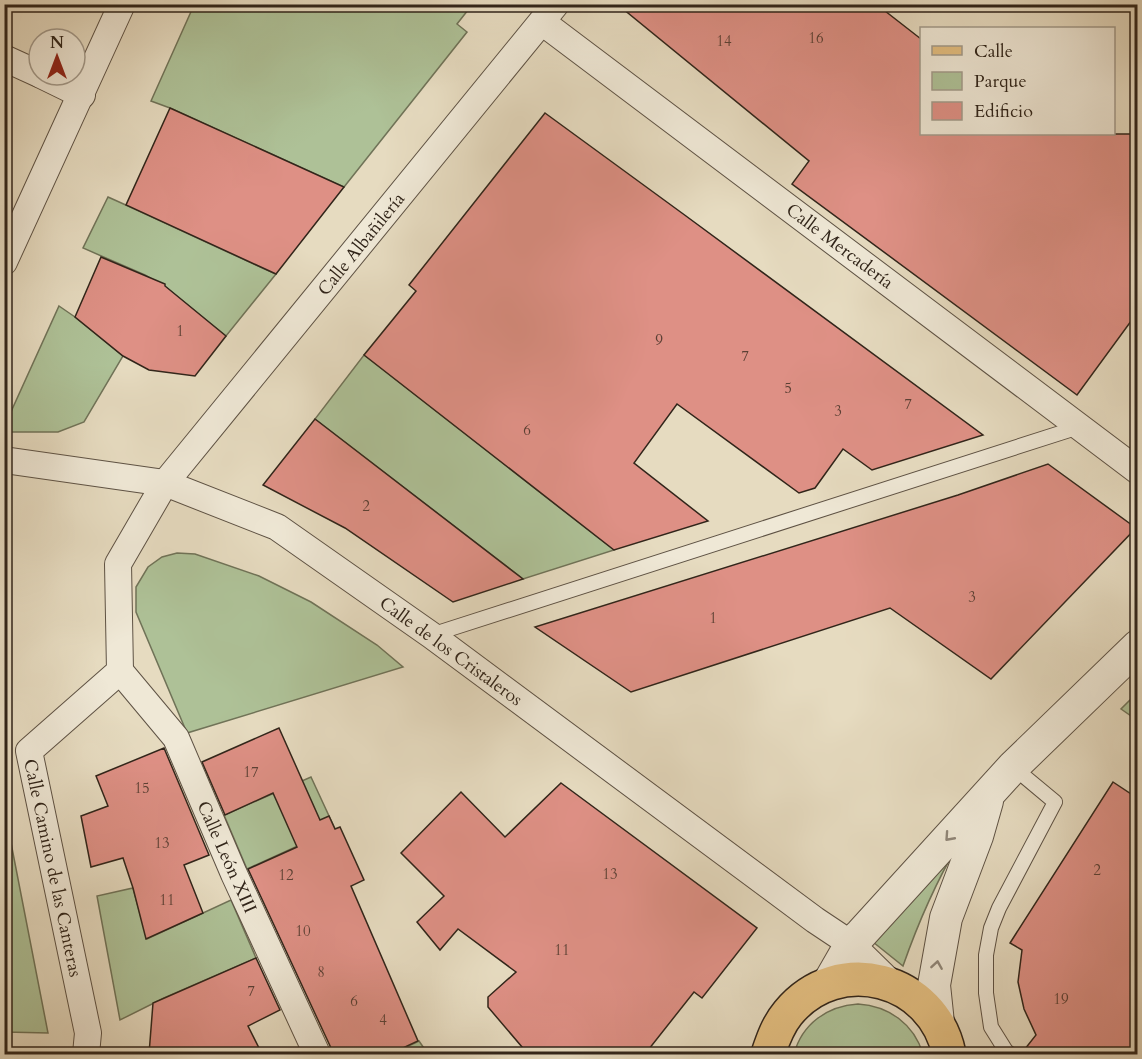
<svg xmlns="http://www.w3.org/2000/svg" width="1142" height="1059" font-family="Cardo,serif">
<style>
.green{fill:#aec197;stroke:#707358;stroke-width:1.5}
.building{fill:#de9085;stroke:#31251a;stroke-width:1.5}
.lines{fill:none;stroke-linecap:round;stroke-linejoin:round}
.service-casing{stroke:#5e5244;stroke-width:16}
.minor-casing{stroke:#5e5244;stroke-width:28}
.tertiary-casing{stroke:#5e5244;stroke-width:34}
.primary-casing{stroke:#31251a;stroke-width:36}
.service{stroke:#efe8d6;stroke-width:14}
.minor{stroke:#efe8d6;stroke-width:26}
.tertiary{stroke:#efe8d6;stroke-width:32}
.primary{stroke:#e3be80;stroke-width:33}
.oneway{stroke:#908678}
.labels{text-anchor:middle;stroke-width:4.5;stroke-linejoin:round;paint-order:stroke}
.number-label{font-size:15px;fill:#5c4035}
.street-label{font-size:18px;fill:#31251a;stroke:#efe8d6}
</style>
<rect width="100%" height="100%" fill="#e6dbc0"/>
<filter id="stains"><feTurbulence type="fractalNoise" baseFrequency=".00333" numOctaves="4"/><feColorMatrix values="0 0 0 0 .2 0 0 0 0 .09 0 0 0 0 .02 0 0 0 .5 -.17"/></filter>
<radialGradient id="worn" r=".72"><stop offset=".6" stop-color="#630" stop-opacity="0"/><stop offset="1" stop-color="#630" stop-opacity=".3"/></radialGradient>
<!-- green -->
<g class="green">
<path d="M194 5H472L457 24 467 32 344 187 170 108 151 101Z"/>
<path d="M108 197C164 222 220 249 276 274L226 336 167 288 145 275 83 248Z"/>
<path d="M59 306 75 317 123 356 84 422 58 432H5V425Z"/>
<path d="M364 355 614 550 523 579 315 419Z"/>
<path d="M177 553 195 554 259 576 311 602 377 645 403 667 187 733 136 612V587L148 567 162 557Z"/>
<path d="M1137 693V720L1121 709Z"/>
<path d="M311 777 335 829 247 869 224 815Z"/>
<path d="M5 812 48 1033 5 1032Z"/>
<path d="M959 843C936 882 918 923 903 966L873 942Z"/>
<path d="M133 888 147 939 231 900 256 958 164 998 120 1020 97 896Z"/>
<path d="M858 1004C889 1006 914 1024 923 1054H794C802 1024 827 1006 858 1004Z"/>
<path d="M419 1041 428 1054H390L415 1043Z"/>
</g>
<!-- building -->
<g class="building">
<path d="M617 4H876L921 39V134H1137V313L1077 395 792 184 809 161Z"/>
<path d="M170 108 344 187 276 274 126 205Z"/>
<path d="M545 113 686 216 983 435 872 470 843 449 815 488 799 493 677 404 634 463 708 521 614 550 364 355 416 291 409 285Z"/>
<path d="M101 257 165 284V286L226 336 195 376 149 370 123 356 75 317Z"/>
<path d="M315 419 523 579 453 602 345 528 263 485Z"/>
<path d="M1048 464 1136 528 991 679 890 608 631 692 535 627 958 495Z"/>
<path d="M279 728 320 820 329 816 335 829 340 827 364 880 351 886 418 1041 390 1054H332L331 1048 248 869 297 847 273 793 225 815 202 762Z"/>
<path d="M164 748 209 855 184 865 203 913 146 939 133 888 123 858 91 867 81 816 108 806 96 776Z"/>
<path d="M1113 782 1137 798V1054H1021L1036 1035 1024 1009 1018 982 1022 950 1010 943Z"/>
<path d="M561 783 757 928 702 998 694 992 645 1054H528L488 1007V997L516 972 458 929 440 950 417 922 444 896 401 853 461 792 505 837Z"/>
<path d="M256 958 280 1010 248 1026 262 1054H149L153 1003Z"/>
</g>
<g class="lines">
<defs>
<g id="service">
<path d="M431 635 1079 427"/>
<path d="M1010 1054 1006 1051 991 1027 986 993V955L991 928 999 908 1055 802 1013 767"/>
</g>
<g id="minor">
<path d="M542 22 1138 471"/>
<path d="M4 58 39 74"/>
<path d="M41 75 82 95"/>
<path d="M4 262 122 4"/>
<path d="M4 460 165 483 277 527 431 635 815 920 851 944 895 987"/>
<path d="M120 671 176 738 234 874 317 1054"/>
<path d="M86 1054 88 1033 29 751 120 671 118 564 165 483 556 4"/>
</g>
<g id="tertiary">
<path d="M828 984 851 944 861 934 1013 767 1138 646"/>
<path d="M938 1023 934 985 946 918 977 836 987 801"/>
</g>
<path id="primary" d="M768 1054C773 1039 778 1025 788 1013 838 952 934 978 949 1054"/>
</defs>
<!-- service casing -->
<use href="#service" class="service-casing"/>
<!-- minor casing -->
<use href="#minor" class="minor-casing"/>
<!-- tertiary casing -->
<use href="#tertiary" class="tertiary-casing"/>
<!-- primary casing -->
<use href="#primary" class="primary-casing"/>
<!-- service -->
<use href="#service" class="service"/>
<!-- minor -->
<use href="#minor" class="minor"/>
<!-- tertiary -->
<use href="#tertiary" class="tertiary"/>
<!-- primary -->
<use href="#primary" class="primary"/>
</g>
<!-- one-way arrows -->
<defs><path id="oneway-chevron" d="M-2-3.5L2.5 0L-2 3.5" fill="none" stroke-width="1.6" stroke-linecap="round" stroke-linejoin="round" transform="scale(1.5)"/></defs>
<g class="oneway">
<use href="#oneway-chevron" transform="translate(949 837) rotate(132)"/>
<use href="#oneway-chevron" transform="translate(937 965) rotate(-81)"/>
</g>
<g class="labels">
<!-- number labels -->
<g class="number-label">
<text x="816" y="43">16</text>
<text x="724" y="46">14</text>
<text x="180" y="336">1</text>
<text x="659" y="345">9</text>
<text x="745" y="361">7</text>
<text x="788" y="393">5</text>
<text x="908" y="409">7</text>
<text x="838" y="416">3</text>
<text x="527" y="435">6</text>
<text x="366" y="511">2</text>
<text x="972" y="602">3</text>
<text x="713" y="623">1</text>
<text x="251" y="777">17</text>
<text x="142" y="793">15</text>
<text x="162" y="848">13</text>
<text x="1097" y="875">2</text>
<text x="610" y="879">13</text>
<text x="286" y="880">12</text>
<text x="167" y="905">11</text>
<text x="303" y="936">10</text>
<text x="562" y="955">11</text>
<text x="321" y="977">8</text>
<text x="251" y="996">7</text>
<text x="1061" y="1004">19</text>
<text x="354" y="1006">6</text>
<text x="383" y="1025">4</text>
</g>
<!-- street labels -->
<g class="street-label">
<text transform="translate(361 244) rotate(-51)" y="6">Calle Albañilería</text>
<text transform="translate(840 246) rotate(37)" y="6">Calle Mercadería</text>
<text transform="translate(451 651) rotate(36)" y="6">Calle de los Cristaleros</text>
<text transform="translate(227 857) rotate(66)" y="6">Calle León XIII</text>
<text transform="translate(53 868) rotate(78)" y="6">Calle Camino de las Canteras</text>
</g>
</g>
<!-- margin -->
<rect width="1142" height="1059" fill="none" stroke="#e6dbc0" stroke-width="24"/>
<rect x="6" y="6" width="1130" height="1047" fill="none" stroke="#31251a" stroke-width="3"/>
<rect x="12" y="12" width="1118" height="1035" fill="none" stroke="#31251a" stroke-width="1.5"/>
<!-- legend -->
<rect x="920" y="27" width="195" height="108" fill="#efe8d6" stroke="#a39a8b" stroke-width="1.5"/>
<rect x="932" y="46" width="30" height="9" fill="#e3be80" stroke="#a39a8b" stroke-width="1.5"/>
<text x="974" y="57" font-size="18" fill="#31251a">Calle</text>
<rect x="932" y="72" width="30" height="18" fill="#aec197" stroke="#a39a8b" stroke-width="1.5"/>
<text x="974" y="87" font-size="18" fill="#31251a">Parque</text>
<rect x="932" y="102" width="30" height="18" fill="#de9085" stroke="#a39a8b" stroke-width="1.5"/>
<text x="974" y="117" font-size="18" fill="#31251a">Edificio</text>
<!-- north arrow -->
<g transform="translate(57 57)"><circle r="28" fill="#efe8d6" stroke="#a39a8b" stroke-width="1.5"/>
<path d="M0-4.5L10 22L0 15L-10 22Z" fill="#8f2418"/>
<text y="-9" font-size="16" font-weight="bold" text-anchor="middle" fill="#31251a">N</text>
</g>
<rect width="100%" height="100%" filter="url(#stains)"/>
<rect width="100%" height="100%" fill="url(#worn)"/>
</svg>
